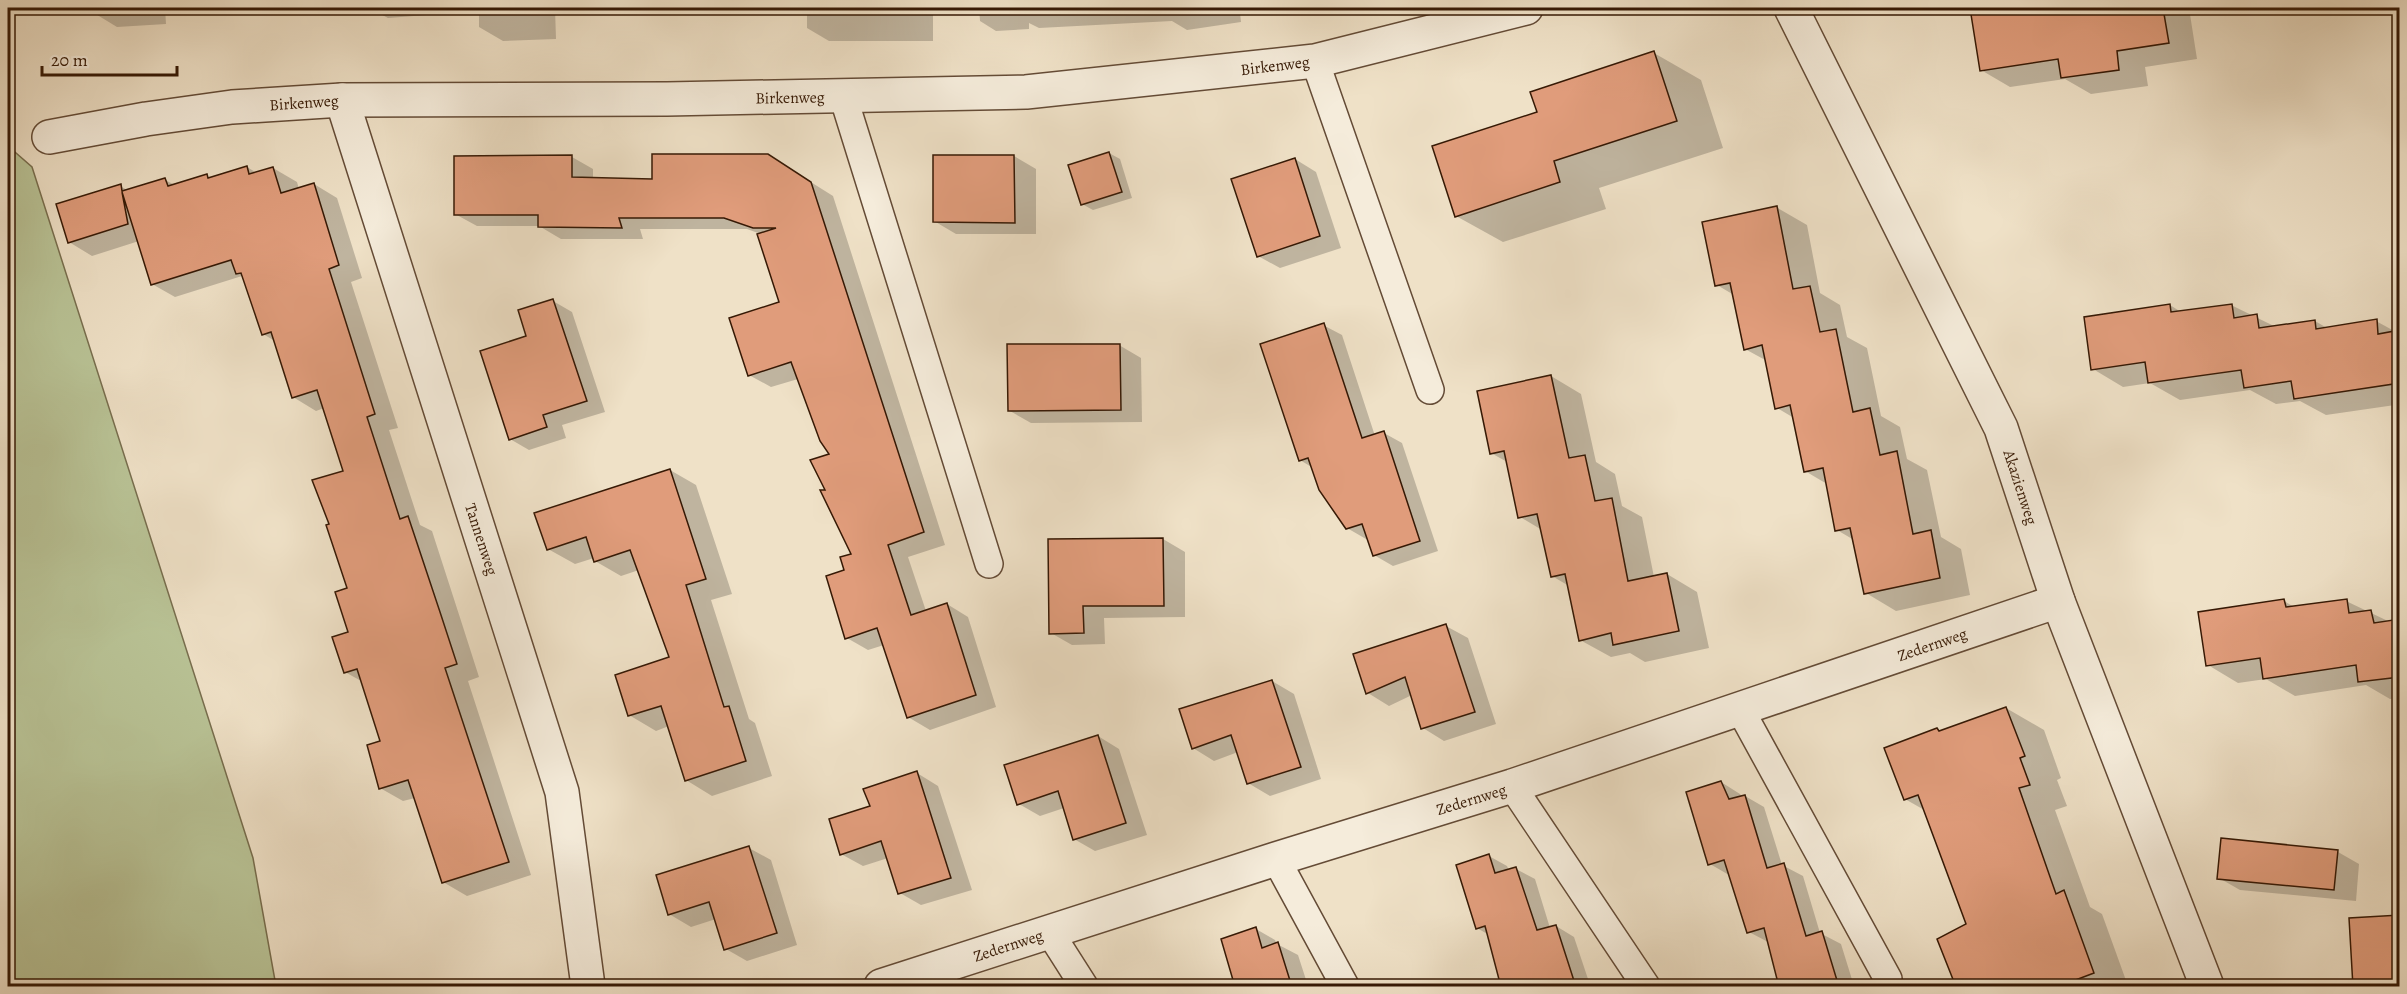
<svg xmlns="http://www.w3.org/2000/svg" width="2407" height="994" font-family="Alegreya,serif">
<style>
.green{fill:#b9c396;stroke:#786e4e;stroke-width:1.5}
.shadow{fill:#0003}
.building{fill:#e09c7b;stroke:#361905;stroke-width:1.5}
.lines{fill:none;stroke-linecap:round;stroke-linejoin:round}
.service-casing{stroke:#644b36;stroke-width:30}
.minor-casing{stroke:#644b36;stroke-width:36}
.service{stroke:#f5ecdb;stroke-width:27}
.minor{stroke:#f5ecdb;stroke-width:33}
.labels{text-anchor:middle;stroke-width:6;stroke-linejoin:round;paint-order:stroke}
.street-label{font-size:16px;fill:#361905;stroke:#f5ecdb}
</style>
<rect width="100%" height="100%" fill="#efe1c7"/>
<filter id="stains"><feTurbulence type="fractalNoise" baseFrequency=".00333" numOctaves="4"/><feColorMatrix values="0 0 0 0 .2 0 0 0 0 .09 0 0 0 0 .02 0 0 0 .5 -.17"/></filter>
<radialGradient id="worn" r=".72"><stop offset=".6" stop-color="#630" stop-opacity="0"/><stop offset="1" stop-color="#630" stop-opacity=".3"/></radialGradient>
<!-- green -->
<path class="green" d="M8 146 32 167 253 858 276 986H8Z"/>
<!-- shadow -->
<g class="shadow">
<path d="M94 8H165L166 24 117 27 94 13Z"/>
<path d="M369 8H555L556 39 503 41 479 27V11L388 18Z"/>
<path d="M807 8H933V41H829L807 28Z"/>
<path d="M979 8H1276L1240 13 1241 22 1187 30 1172 21 1039 28 1029 23V29L996 31 980 21Z"/>
<path d="M1972 8H2189L2197 59 2145 67 2148 86 2091 94 2065 79 2010 87 1981 70Z"/>
<path d="M1654 53 1701 80 1723 148 1599 188 1606 209 1503 242 1456 216 1539 113Z"/>
<path d="M1109 153 1120 159 1132 198 1093 210 1082 204Z"/>
<path d="M1014 156 1036 169V234H956L934 221Z"/>
<path d="M572 157 593 169V179L653 180 790 169 833 196 945 545 908 557 926 611 947 604 968 617 996 707 930 730 908 717 884 645 868 650 847 638 846 571 853 555 827 491 831 454 798 379 771 387 749 375 781 303 758 233 747 229H640L643 239H561L539 226H477L455 214Z"/>
<path d="M1295 159 1316 172 1341 248 1280 268 1258 256Z"/>
<path d="M247 167 257 173 273 168 297 182 299 189 314 184 337 198 362 278 351 282 398 428 389 430 420 525 432 531 463 627 479 677 468 681 531 875 467 896 443 882 415 798 403 801 380 788 382 742 363 682 345 672 350 633 349 589 331 525 345 472 324 408 316 411 293 397 275 341 263 334 242 276 175 297 152 284 139 241 92 256 69 242 120 186 129 191 165 180 175 185 206 176 211 178Z"/>
<path d="M1776 207 1807 225 1820 293 1840 305 1847 337 1867 348 1881 416 1900 427 1907 459 1927 470 1941 537 1961 549 1970 595 1896 611 1866 593 1854 540 1837 530 1827 484 1805 471 1794 418 1777 408 1767 361 1745 349 1734 295 1717 285Z"/>
<path d="M553 301 572 312 605 412 562 425 566 438 529 450 510 439 528 337Z"/>
<path d="M2170 305 2181 312 2231 305 2276 327 2315 321 2327 328 2376 321 2396 332H2400V407L2395 405 2326 415 2300 401 2276 404 2250 390 2180 400 2150 383 2123 387 2093 369Z"/>
<path d="M1323 325 1342 335 1375 436 1384 433 1402 443 1438 551 1393 566 1374 555 1368 538 1366 539 1347 528 1313 468 1300 460Z"/>
<path d="M1119 345 1141 358 1142 422 1031 423 1010 411Z"/>
<path d="M1551 376 1581 394 1596 462 1615 474 1622 506 1642 517 1654 577 1667 574 1697 592 1709 648 1645 662 1630 653 1611 657 1580 640 1569 586 1552 576 1542 530 1520 517 1509 463 1491 453Z"/>
<path d="M670 470 696 485 732 594 711 600 749 719 755 723 772 776 712 796 686 780 669 726 656 731 629 715 671 658 639 570 621 576 595 561 594 558 575 564 548 549Z"/>
<path d="M1163 539 1185 552V617L1104 618 1105 644 1072 645 1051 633 1050 541Z"/>
<path d="M2284 601 2296 608 2346 601 2390 622 2400 621V698L2390 699 2366 685 2295 696 2266 679 2238 683 2208 665Z"/>
<path d="M1446 626 1468 638 1496 724 1444 741 1423 728 1412 695 1389 706 1368 693Z"/>
<path d="M1272 681 1294 694 1321 779 1270 796 1248 783 1238 752 1214 761 1193 748Z"/>
<path d="M2006 708 2044 730 2061 778 2057 780 2067 806 2055 810 2090 907 2102 914 2128 986H1958L1968 925 1926 811 1905 799 1937 729 1941 732Z"/>
<path d="M1098 736 1119 749 1147 835 1095 851 1074 839 1064 808 1040 816 1019 804Z"/>
<path d="M917 773 938 786 972 890 921 905 900 893 888 858 863 866 841 854 871 807Z"/>
<path d="M1721 782 1740 794 1742 797 1745 796 1764 807 1782 865 1803 876 1820 933 1841 944 1854 986H1783L1770 943 1749 932 1729 875 1710 864Z"/>
<path d="M2222 840 2338 852 2359 864 2356 901 2240 890 2219 878Z"/>
<path d="M749 848 771 860 797 945 747 961 726 949 716 919 691 927 669 914Z"/>
<path d="M1489 856 1507 866 1509 871 1516 869 1535 879 1550 928 1556 926 1574 937 1590 985 1596 984 1601 986H1519L1489 935 1477 928Z"/>
<path d="M1256 929 1275 940 1277 944 1298 955 1308 986H1237Z"/>
</g>
<!-- building -->
<g class="building">
<path d="M1970 8H2163L2169 43 2117 51 2119 70 2061 78 2058 59 1980 71Z"/>
<path d="M1654 51 1677 121 1554 161 1560 182 1455 217 1432 146 1537 112 1530 92Z"/>
<path d="M1109 152 1122 192 1081 205 1068 165Z"/>
<path d="M652 154H768L811 182 924 532 888 545 911 615 947 603 976 695 907 718 877 628 845 639 826 576 844 570 840 557 851 554 820 490H825L810 460 829 454 820 441 791 362 748 376 729 318 779 302 757 234 776 228H753L724 218H619L622 228 538 227V215H454V156L572 155V177L652 179Z"/>
<path d="M933 155H1014L1015 223 933 222Z"/>
<path d="M1295 158 1320 236 1257 257 1231 179Z"/>
<path d="M247 166 249 174 273 167 281 193 314 183 339 265 329 269 375 414 367 417 400 519 408 516 440 612 457 664 445 668 509 862 442 883 408 780 379 789 367 745 380 741 357 669 344 673 332 637 348 632 335 592 347 588 326 525 329 524 312 480 343 471 317 390 292 398 271 332 262 335 241 273 236 274 231 260 151 285 122 192 128 224 68 243 56 204 121 184 122 191 165 178 168 186 207 174 208 178Z"/>
<path d="M1777 206 1793 289 1810 286 1820 332 1836 329 1853 412 1870 408 1880 455 1897 451 1913 534 1931 530 1940 578 1864 594 1850 528 1835 531 1823 468 1804 472 1790 405 1775 409 1762 345 1744 350 1730 283 1715 286 1702 222Z"/>
<path d="M553 299 587 401 543 415 547 427 509 440 480 351 526 336 518 310Z"/>
<path d="M2170 304 2171 312 2232 304 2234 318 2257 314 2259 328 2315 320 2316 329 2377 319 2378 334 2400 330V383L2294 399 2291 381 2244 388 2241 370 2148 383 2145 362 2091 370 2084 317Z"/>
<path d="M1324 323 1362 438 1384 431 1420 541 1373 556 1362 524 1346 529 1319 490 1308 458 1299 461 1260 344Z"/>
<path d="M1007 344H1120L1121 410 1008 411Z"/>
<path d="M1551 375 1569 458 1585 455 1595 501 1612 498 1628 581 1667 573 1679 631 1613 645 1611 633 1579 641 1565 574 1551 577 1537 514 1518 518 1504 451 1490 454 1477 391Z"/>
<path d="M670 469 706 579 686 585 724 707 729 706 746 761 685 781 661 706 628 716 615 675 669 657 630 550 594 562 586 537 547 550 534 513Z"/>
<path d="M1163 538 1164 606H1083L1084 633 1049 634 1048 539Z"/>
<path d="M2284 599 2286 607 2347 599 2349 613 2371 610 2374 623 2400 619V677L2358 682 2356 665 2263 679 2260 658 2206 666 2198 612Z"/>
<path d="M1446 624 1475 712 1421 729 1405 677 1366 694 1353 654Z"/>
<path d="M1272 680 1301 767 1247 784 1231 735 1192 749 1179 709Z"/>
<path d="M2006 707 2025 756 2020 758 2030 785 2019 788 2056 894 2064 890 2094 973 2057 987H1956L1937 939 1966 924 1918 795 1904 800 1884 748 1937 728 1939 731Z"/>
<path d="M1098 735 1126 823 1073 840 1058 791 1017 805 1004 765Z"/>
<path d="M917 771 951 878 898 894 881 841 840 855 829 819 870 806 863 789Z"/>
<path d="M1721 781 1729 799 1745 795 1767 868 1784 863 1806 936 1822 931 1839 987H1779L1764 928 1747 933 1724 860 1708 865 1686 792Z"/>
<path d="M2221 838 2338 850 2334 890 2217 879Z"/>
<path d="M749 846 777 933 724 950 709 902 668 915 656 875Z"/>
<path d="M1489 854 1495 873 1516 867 1537 930 1556 925 1576 987H1501L1485 926 1476 929 1456 865Z"/>
<path d="M2400 915V987H2353L2349 918Z"/>
<path d="M1256 927 1262 948 1278 942 1292 987H1235L1221 939Z"/>
</g>
<g class="lines">
<defs>
<g id="service">
<path d="M1315 61 1430 390"/>
<path d="M843 96 989 564"/>
<path d="M1740 709 1888 979"/>
<path d="M1512 786 1646 986"/>
<path d="M1276 859 1345 986"/>
<path d="M1049 931 1084 986"/>
</g>
<g id="minor">
<path d="M1791 8 2001 428 2058 601 2207 986"/>
<path d="M342 100 562 792 588 986"/>
<path d="M49 137 146 119 232 107 342 100 667 99 1026 92 1315 61 1526 8"/>
<path d="M881 986 1276 859 1512 786 2058 601"/>
</g>
</defs>
<!-- service casing -->
<use href="#service" class="service-casing"/>
<!-- minor casing -->
<use href="#minor" class="minor-casing"/>
<!-- service -->
<use href="#service" class="service"/>
<!-- minor -->
<use href="#minor" class="minor"/>
</g>
<g class="labels">
<!-- street labels -->
<g class="street-label">
<text transform="translate(1275 65) rotate(-7)" y="6">Birkenweg</text>
<text transform="translate(790 97) rotate(-1)" y="6">Birkenweg</text>
<text transform="translate(304 102) rotate(-4)" y="6">Birkenweg</text>
<text transform="translate(2021 487) rotate(72)" y="6">Akazienweg</text>
<text transform="translate(482 539) rotate(72)" y="6">Tannenweg</text>
<text transform="translate(1932 644) rotate(-19)" y="6">Zedernweg</text>
<text transform="translate(1471 799) rotate(-17)" y="6">Zedernweg</text>
<text transform="translate(1008 945) rotate(-18)" y="6">Zedernweg</text>
</g>
</g>
<!-- margin -->
<rect width="2407" height="994" fill="none" stroke="#efe1c7" stroke-width="30"/>
<rect x="9" y="9" width="2389" height="976" fill="none" stroke="#361905" stroke-width="3"/>
<rect x="15" y="15" width="2377" height="964" fill="none" stroke="#361905" stroke-width="1.5"/>
<!-- scale -->
<path d="M42 66v9h135v-9" fill="none" stroke="#361905" stroke-width="3"/>
<text x="51" y="66" font-size="18" fill="#361905" stroke="#f5ecdb" stroke-width="4.5" paint-order="stroke">20 m</text>
<rect width="100%" height="100%" filter="url(#stains)"/>
<rect width="100%" height="100%" fill="url(#worn)"/>
</svg>
